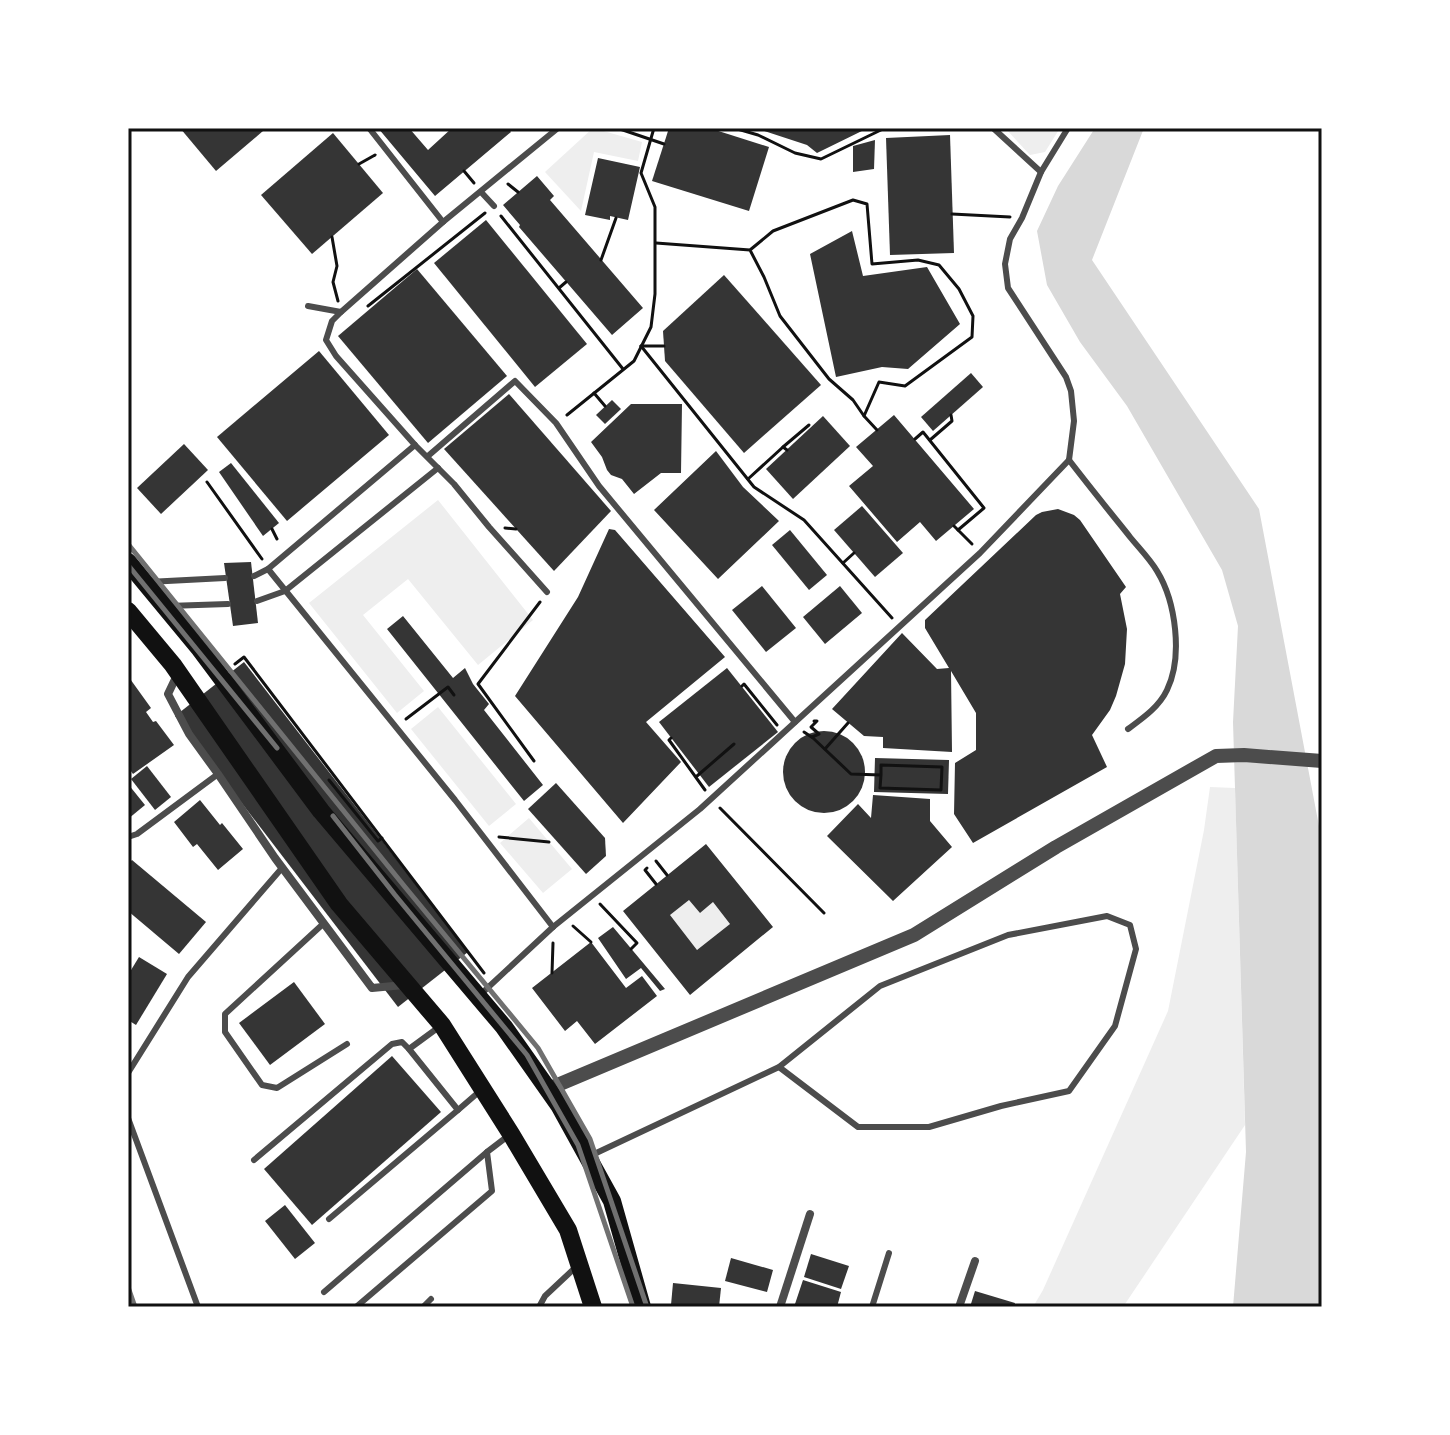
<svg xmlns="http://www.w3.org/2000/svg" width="1450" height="1435" font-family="Poppins,sans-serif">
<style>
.green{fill:#eee}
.water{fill:#d9d9d9}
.building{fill:#353535;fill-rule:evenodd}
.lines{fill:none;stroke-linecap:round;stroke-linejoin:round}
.path{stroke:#111;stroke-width:3}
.service{stroke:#4c4c4c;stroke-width:6}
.minor{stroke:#4c4c4c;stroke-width:8}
.tertiary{stroke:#4c4c4c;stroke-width:14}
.trunk{stroke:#111;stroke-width:18}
.rail{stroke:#707070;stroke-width:5}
.neatline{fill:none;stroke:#111;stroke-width:3}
</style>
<rect width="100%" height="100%" fill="#fff"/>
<!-- green -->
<g class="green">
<path d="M593 128 642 142 638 161 594 152 581 211 545 172Z"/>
<path d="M1005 128H1060L1045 152 1030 155Z"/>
<path d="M438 500 533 620 478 665 408 579 363 615 424 691 397 713 309 603Z"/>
<path d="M438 707 516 804 489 826 411 729Z"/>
<path d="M1210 787 1235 788 1245 1125 1123 1307H1033L1043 1290 1168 1011 1204 830Z"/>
<path d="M529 818 572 869 543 893 500 843Z"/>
<path d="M689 900 700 913 713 902 730 924 697 950 670 915Z"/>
</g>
<!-- water -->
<path class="water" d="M1095 128H1144L1092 260 1259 509 1322 842V1307H1233L1246 1152 1233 722 1238 626 1222 570 1127 406 1080 342 1047 285 1037 231 1058 186Z"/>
<!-- building -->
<g class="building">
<path d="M180 128H261L263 131 216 171Z"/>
<path d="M378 128H409L428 150 452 128H508L511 132 435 196Z"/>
<path d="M669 128H709L769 147 749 211 652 181Z"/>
<path d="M755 128H868L817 153 807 145Z"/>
<path d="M333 133 383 193 312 254 261 195Z"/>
<path d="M950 135 954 253 890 255 886 138Z"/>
<path d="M875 140 874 169 853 172V146Z"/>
<path d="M598 158 640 167 628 220 610 216V220L585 215Z"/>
<path d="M537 176 554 196 550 200 643 308 612 335 519 227 520 225 503 205Z"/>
<path d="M486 220 587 344 535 387 434 263Z"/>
<path d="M852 231 863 276 927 267 960 324 908 369 882 367 836 377 810 254Z"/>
<path d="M417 269 507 376 428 443 338 336Z"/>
<path d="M724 275 821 385 744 453 665 361 663 331Z"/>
<path d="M319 351 389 435 287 521 217 437Z"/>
<path d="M971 373 983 387 933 431 921 417Z"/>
<path d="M509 394 611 511 554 571 444 449Z"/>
<path d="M612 400 621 409 605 424 596 415Z"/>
<path d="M631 404H682L681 473H661L634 494 622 479 611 475 607 470 602 457 591 442Z"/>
<path d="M894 415 974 509 936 541 920 522 897 542 849 486 873 466 856 447Z"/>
<path d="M823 416 850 446 793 499 766 469Z"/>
<path d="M184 444 208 470 161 514 137 488Z"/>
<path d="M716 451 743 487 779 521 718 579 654 510Z"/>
<path d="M231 463 279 523 263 536 219 472Z"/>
<path d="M862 506 903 553 875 577 834 530Z"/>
<path d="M1058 509 1074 515 1080 520 1126 587 1120 594 1127 629 1125 664 1116 696 1110 710 1092 735 1107 767 973 843 954 814 955 763 976 750V713L951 671 952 752 883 748V737L864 736 832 709 902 633 937 669 949 668 925 628V620L1036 515 1042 512Z"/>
<path d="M609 529 615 530 725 657 646 722 681 762 623 823 515 696 578 597Z"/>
<path d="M790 530 827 575 809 590 772 545Z"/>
<path d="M251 562 258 623 233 626 224 563Z"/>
<path d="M762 586 796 628 766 652 732 610Z"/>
<path d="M840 586 862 613 825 644 803 617Z"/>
<path d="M403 616 453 678 465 668 473 684 489 704 484 710 543 785 524 801 387 629Z"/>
<path d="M244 662 468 952 398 1007 175 716Z"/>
<path d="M727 668 778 732 709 787 659 722Z"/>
<path d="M128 676 151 708 146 712 153 722 156 721 174 745 133 774 128 767Z"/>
<circle cx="824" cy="772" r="41"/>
<path d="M875 758 949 760 948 794 874 792Z"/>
<path d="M147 766 171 797 155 810 131 779Z"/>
<path d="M556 783 605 838 606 856 586 874 528 809Z"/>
<path d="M128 784 145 805 128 819Z"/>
<path d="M873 795 930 799V821L952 847 893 901 827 836 858 804 871 818Z"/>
<path d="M200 800 220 825 222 823 243 849 218 870 197 844 193 847 174 822Z"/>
<path d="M706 844 773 927 690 995 623 911ZM689 900 700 913 713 902 730 924 697 950 670 915Z"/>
<path d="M132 860 206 922 179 954 128 911V864Z"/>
<path d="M613 927 665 989 660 991 641 968 626 979 598 938Z"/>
<path d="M591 942 626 988 642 976 657 996 595 1044 577 1021 565 1031 532 988Z"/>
<path d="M139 957 167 974 136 1025 128 1020V975Z"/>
<path d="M294 982 325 1024 270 1065 239 1023Z"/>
<path d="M392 1056 441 1112 312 1225 264 1169Z"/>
<path d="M285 1205 315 1243 295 1259 265 1221Z"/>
<path d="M811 1254 849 1266 841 1289 804 1277Z"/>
<path d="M731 1258 773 1270 767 1292 725 1281Z"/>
<path d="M803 1280 841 1292 837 1307H794Z"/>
<path d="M673 1283 721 1288 719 1307 671 1305Z"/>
<path d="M975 1291 1015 1303 1014 1307H970Z"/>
</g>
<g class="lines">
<!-- path -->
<g class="path">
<path d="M617 128 664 144"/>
<path d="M734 128 758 135 795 153 821 159 885 128"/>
<path d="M359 164 375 155"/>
<path d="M464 171 474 183"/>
<path d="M508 184 518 192"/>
<path d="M952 214 1010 217"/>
<path d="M501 216 623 369"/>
<path d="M332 237 337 266 333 282 338 301"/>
<path d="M656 243 750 250 773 231 853 200 867 204 872 264 918 260 939 265 959 289 973 316 972 337 905 386 879 382 864 416 853 400 829 379 780 316 764 277 750 250"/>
<path d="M601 260 616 218"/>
<path d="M559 288 566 282"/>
<path d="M368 306 485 213"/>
<path d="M641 346 754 487 804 520 892 618"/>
<path d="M641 346H664"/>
<path d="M594 393 605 406"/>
<path d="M567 415 634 361 651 327 655 294V207L641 173 654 128"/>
<path d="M864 416 877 430"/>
<path d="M915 439 923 432 984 508 958 530"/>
<path d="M930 440 952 421 951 415"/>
<path d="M783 447 809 425"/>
<path d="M748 479 783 447 787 450"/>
<path d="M207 482 262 559"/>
<path d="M954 526 972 544"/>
<path d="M505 528 516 529"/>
<path d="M272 529 277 539"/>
<path d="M843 563 854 553"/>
<path d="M235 664 244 657 484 973"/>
<path d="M742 686 744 684 777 725"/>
<path d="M406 719 448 687 454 695"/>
<path d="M804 732 813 738 851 774 881 775 880 788 941 790 942 767 881 765V775"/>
<path d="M812 737 819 734 811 727 817 721H814"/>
<path d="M671 738 669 740 705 790"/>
<path d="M825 749 848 723"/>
<path d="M534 761 478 684 540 602"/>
<path d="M697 776 734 744"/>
<path d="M329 780 378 841 382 838"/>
<path d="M720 808 824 913"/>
<path d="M499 837 549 842"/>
<path d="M656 861 667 875"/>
<path d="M647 868 645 870 656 884"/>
<path d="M600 904 637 943 631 949"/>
<path d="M573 926 591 942"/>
<path d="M552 973 553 943"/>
</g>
<!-- service -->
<g class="service">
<path d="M369 128 443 222"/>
<path d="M993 128 1041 172"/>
<path d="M481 192 494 206"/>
<path d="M308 306 341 312"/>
<path d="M428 456 515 381 556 423 599 486 795 722"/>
<path d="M1069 460C1089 486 1110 512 1130 537 1139 548 1150 559 1157 571 1176 602 1183 657 1167 690 1159 707 1143 718 1128 729"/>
<path d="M268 569 455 800 553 927"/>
<path d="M254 576 268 569 415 445"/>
<path d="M148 582 225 578"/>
<path d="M547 592 489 527 454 484 415 445 336 356 326 340 332 321 341 312 443 222 558 128"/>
<path d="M257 601 285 591 438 468"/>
<path d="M168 606 228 604"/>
<path d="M128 837 137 834 218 774"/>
<path d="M323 924 225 1014V1032L262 1085 277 1088 347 1044"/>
<path d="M481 994 553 927 700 809 980 553 1069 460 1074 421 1071 391 1066 377 1008 288 1005 264 1010 239 1022 218 1041 172 1068 128"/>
<path d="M128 1073 188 977 282 868"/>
<path d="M458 1110 480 1091"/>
<path d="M128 1118 198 1307"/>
<path d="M592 1155 779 1067 880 986 1008 935 1107 916 1130 925 1136 949 1115 1026 1069 1091 1001 1106 929 1127H858L779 1067"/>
<path d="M254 1160 392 1044 402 1042 409 1049"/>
<path d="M329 1219 458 1110 409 1049 439 1027"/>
<path d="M324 1292 487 1152"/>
<path d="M356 1307 492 1191 487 1152 508 1136"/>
<path d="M423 1307 431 1299"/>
<path d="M539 1307 545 1296 577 1266"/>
<path d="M872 1307 889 1253"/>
</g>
<!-- minor -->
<g class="minor">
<path d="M178 673 168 694 189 734 218 774 275 858 372 988 404 985"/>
<path d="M780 1307 810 1214"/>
<path d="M959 1307 975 1261"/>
</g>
<!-- tertiary -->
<path class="tertiary" d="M548 1089 914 935 1056 847 1216 756 1244 755 1322 761"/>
<!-- trunk -->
<g class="trunk">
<path d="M128 562 200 649 321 811 504 1027 559 1105 612 1201 642 1307"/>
<path d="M128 611 173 665 339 904 442 1025 511 1134 568 1230 593 1307"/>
</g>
<!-- rail -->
<g class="rail">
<path d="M128 544 405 887 538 1048 590 1139 647 1307"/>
<path d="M128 565 277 748"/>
<path d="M333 816 395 895 527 1055 578 1145 633 1307"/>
<path d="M128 1287 135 1307"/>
</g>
</g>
<!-- border -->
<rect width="1450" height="1435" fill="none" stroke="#ffffff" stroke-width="260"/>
<rect x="130" y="130" width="1190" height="1175" class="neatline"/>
</svg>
